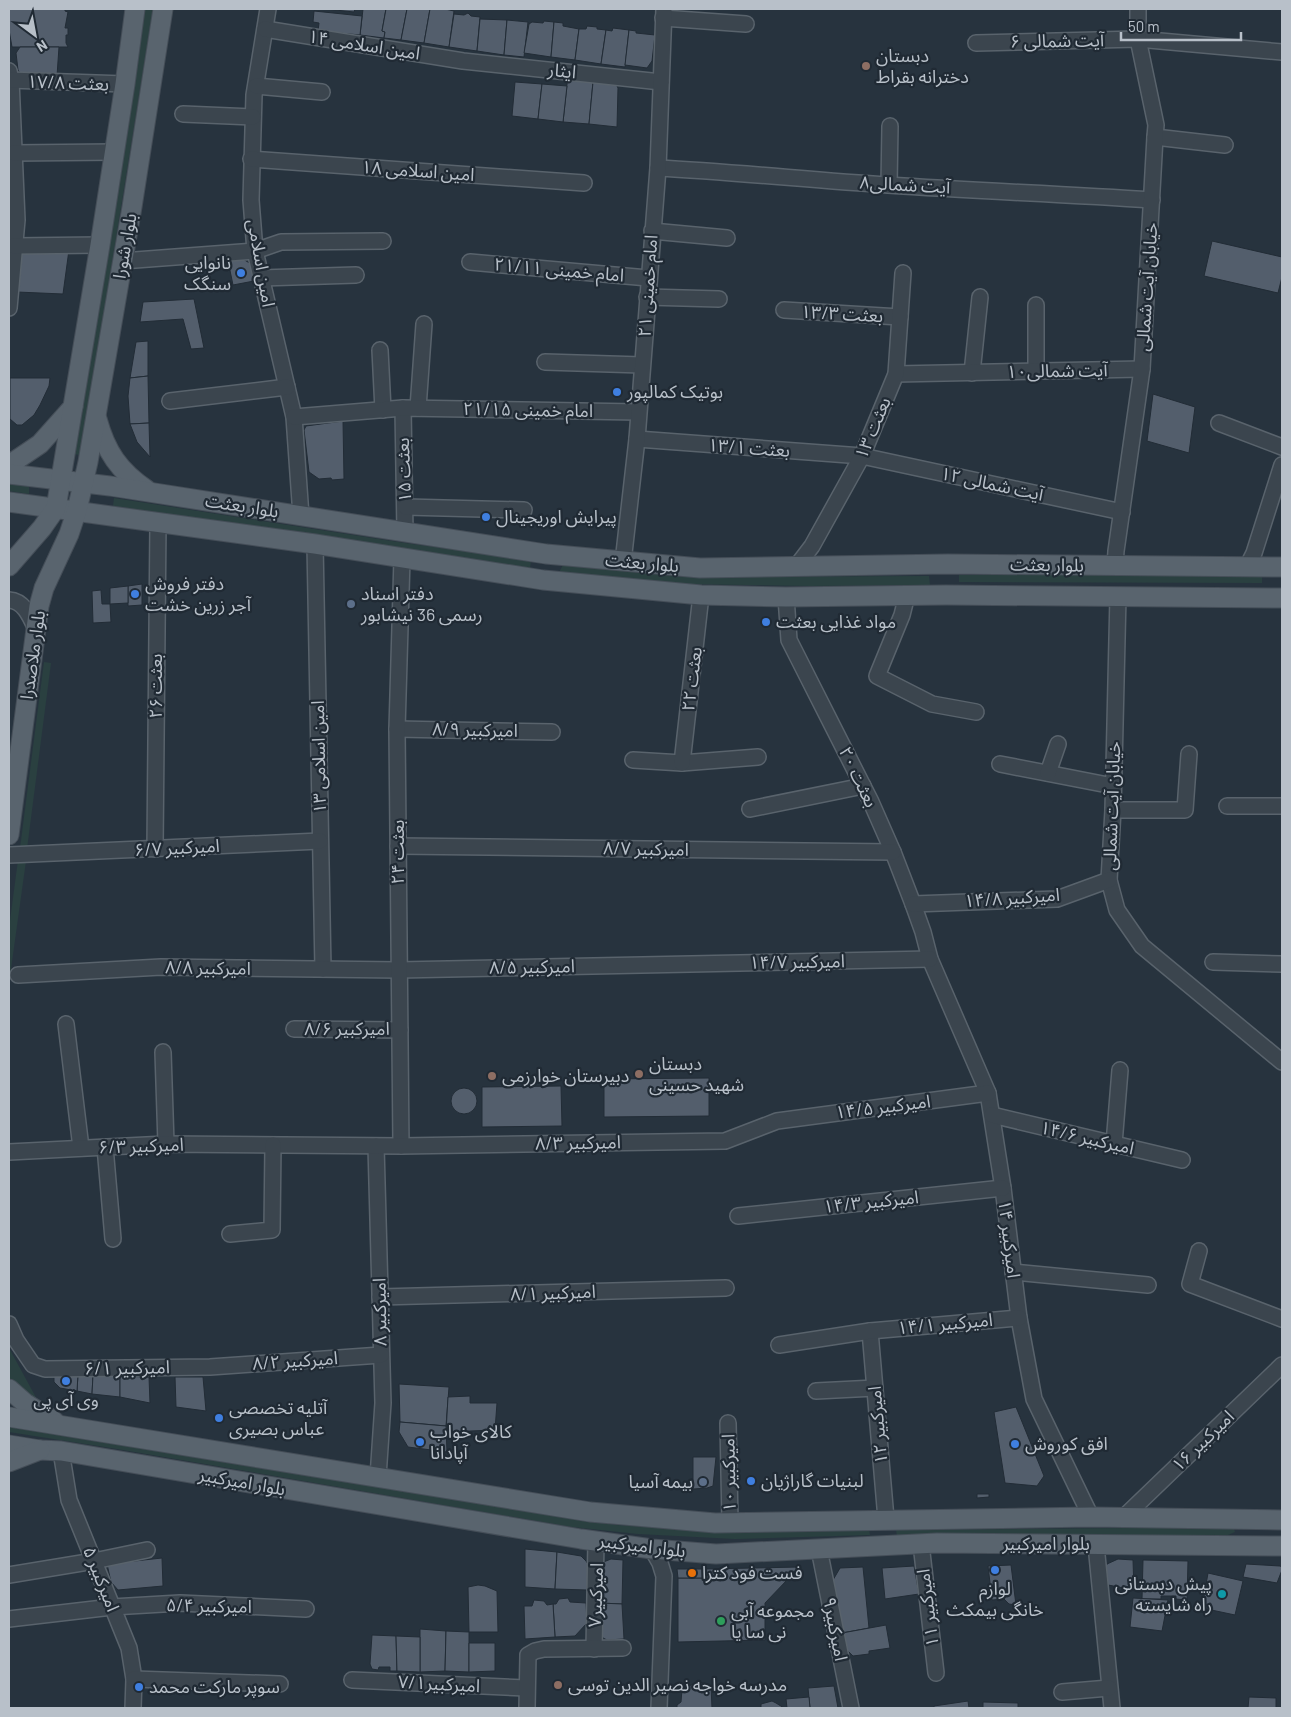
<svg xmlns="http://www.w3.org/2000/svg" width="1291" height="1717" font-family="Barlow,'Noto Sans Arabic',sans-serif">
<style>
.green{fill:#2a4040}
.building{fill:#535e6c;stroke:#222c36}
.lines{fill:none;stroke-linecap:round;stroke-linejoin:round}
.minor-casing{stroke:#59636c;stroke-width:18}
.major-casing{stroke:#454e58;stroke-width:21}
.minor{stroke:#3b454e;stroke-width:15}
.major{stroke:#59646e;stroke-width:19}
.education-dot{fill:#8d6e63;stroke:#202a34;stroke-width:2}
.shop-dot{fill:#3f7fe0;stroke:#202a34;stroke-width:2}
.service-dot{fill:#5c6f8a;stroke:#202a34;stroke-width:2}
.food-dot{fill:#e8710a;stroke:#202a34;stroke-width:2}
.culture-dot{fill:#0f9aa8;stroke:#202a34;stroke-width:2}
.leisure-dot{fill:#2e9e5b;stroke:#202a34;stroke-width:2}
.labels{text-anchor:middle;stroke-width:4.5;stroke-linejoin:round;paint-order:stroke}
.street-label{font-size:18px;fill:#b8c0c9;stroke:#202a34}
.poi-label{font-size:18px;fill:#b8c0c9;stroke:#202a34;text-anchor:start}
</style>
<rect width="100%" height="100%" fill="#27333e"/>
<!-- green -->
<g class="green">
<path d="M145 9H153L81 455 72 454Z"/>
<path d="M9 482 29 485V494L9 491Z"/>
<path d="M114 498 405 543 531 560 530 569 113 506Z"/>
<path d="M563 565 681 577 929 576 930 585 810 586 671 584 559 572Z"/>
<path d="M1262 574V583L959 582V575Z"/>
<path d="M44 662 51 663 27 849 20 848Z"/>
<path d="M18 860 26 861 10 976H9V928Z"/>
<path d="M9 1348 39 1403 18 1387 9 1378Z"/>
<path d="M9 1425 234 1464 616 1525 729 1532 869 1529 870 1535 735 1539 638 1534 572 1527 111 1448 9 1432Z"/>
<path d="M1229 1527 1234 1529 1235 1532 1228 1535 897 1536 896 1530Z"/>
</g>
<!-- building -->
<g class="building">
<path d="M9 9H65V11L68 12 65 28H68V35H66V43L68 47H12L9 30Z"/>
<path d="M326 9H355L354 12Z"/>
<path d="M363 9H386L382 31 385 32 384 38 360 35Z"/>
<path d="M386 9H407L401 40 384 38 385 32 382 31Z"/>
<path d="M407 9H430L424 43 401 40Z"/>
<path d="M430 9H445L454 11 449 47 424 43Z"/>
<path d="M314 11 362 16 360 35 318 31 319 23 313 22Z"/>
<path d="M468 13 471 16 480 17 477 51 449 47 454 14 464 15Z"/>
<path d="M480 19 507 20 504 55 477 51Z"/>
<path d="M507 20 528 22 524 57 504 55Z"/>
<path d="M544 21 554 22 551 57 524 53 529 24 532 22 543 23Z"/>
<path d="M554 22 563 23V26L579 29 575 60 551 57Z"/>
<path d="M587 26 597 27V29L606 30 601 64 575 60 579 29H586Z"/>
<path d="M613 28 629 30 625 67 601 64 606 30 612 31Z"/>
<path d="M629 30 636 31V33L655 35 652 61 647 68 625 65Z"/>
<path d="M20 47H59L57 76H22L18 70 16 53Z"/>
<path d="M568 75 593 82 589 124 563 122Z"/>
<path d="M515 82 542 84 538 119 512 116Z"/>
<path d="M593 82H615L618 88 617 127 589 124Z"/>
<path d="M542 84 567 86 563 122 538 119Z"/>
<path d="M1212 241 1282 257V277L1278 293 1204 276Z"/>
<path d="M19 250H69L63 294 17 292Z"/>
<path d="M236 259H243L251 264 254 281 233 285 228 261Z"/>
<path d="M194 299 204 348 191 349 183 319 140 322 143 302Z"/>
<path d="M148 341V376L130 378 136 342Z"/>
<path d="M148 376 149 423 130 424 128 396 130 378Z"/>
<path d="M10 378H50L49 386 40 405 34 415 22 425H17L10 419Z"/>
<path d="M1153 394 1195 407 1189 453 1147 441Z"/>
<path d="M343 421 344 479 332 480 331 478 319 479 309 472 304 430 306 426Z"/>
<path d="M149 423 150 457 137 442 130 424Z"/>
<path d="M142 584V605L128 606V586Z"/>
<path d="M128 586V603L110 604V588Z"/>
<path d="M101 590 102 604H110L111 622 93 623 92 591Z"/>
<path d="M709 1078V1116L604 1117V1079Z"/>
<path d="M561 1086 562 1126 482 1127V1087Z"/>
<circle cx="464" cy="1101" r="13"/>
<path d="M78 1374 93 1375 92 1394 77 1391Z"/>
<path d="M78 1374 77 1391 60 1388 54 1382V1376Z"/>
<path d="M93 1375 120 1376V1397L92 1394Z"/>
<path d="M120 1376 149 1377 150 1403 120 1397Z"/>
<path d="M175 1377H203L206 1411 176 1407Z"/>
<path d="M399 1384 449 1387 446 1426 400 1422Z"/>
<path d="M470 1396V1403H497L495 1430 446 1432 448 1397Z"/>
<path d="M1016 1407 1044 1476 1037 1486 1005 1483 994 1412Z"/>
<path d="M400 1422 446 1426 447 1452 408 1447 399 1432Z"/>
<path d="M693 1457H716L713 1486 707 1488 693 1489Z"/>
<path d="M977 1494H989V1497L977 1498Z"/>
<path d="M525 1549 557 1552 555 1589 525 1587Z"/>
<path d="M557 1552 581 1556 586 1561 589 1566 587 1590 555 1589Z"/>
<path d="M162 1558 163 1586 118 1590 111 1582 107 1564Z"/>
<path d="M611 1559 623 1560 622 1604 600 1603 601 1563Z"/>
<path d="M1118 1559 1133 1560 1134 1590 1103 1584 1104 1571 1107 1564Z"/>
<path d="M1143 1560 1188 1561 1187 1600 1176 1599V1596H1161V1599H1142Z"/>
<path d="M1246 1564 1280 1566 1282 1567V1570L1277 1583 1243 1577Z"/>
<path d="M1011 1565 1016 1605 1009 1604 1004 1599 992 1600 988 1566Z"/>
<path d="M914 1566 919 1594 885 1599 882 1568Z"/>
<path d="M800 1567V1579H788L765 1603V1640L678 1642V1578H706V1569Z"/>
<path d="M863 1567 869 1628 842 1633 833 1580 840 1568Z"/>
<path d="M677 1569H706V1578H678Z"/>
<path d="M1208 1573 1243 1581 1235 1615 1202 1608Z"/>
<path d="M478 1585 485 1586 497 1591 498 1632H469L468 1587Z"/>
<path d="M568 1598 570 1602 586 1603 587 1623 575 1636 555 1637 553 1604H556L559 1599Z"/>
<path d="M1133 1598 1168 1600 1162 1631 1130 1627Z"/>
<path d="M534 1600 544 1601 547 1605 553 1604 555 1637 525 1639 524 1606H532Z"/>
<path d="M600 1603 622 1604 624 1639 607 1640 603 1638 600 1633Z"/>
<path d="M886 1625 890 1648 869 1651V1654L853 1656 846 1649 842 1633Z"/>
<path d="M420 1629 446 1631 445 1671 420 1672Z"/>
<path d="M446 1631 469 1632V1672L445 1671Z"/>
<path d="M372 1635 396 1636 397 1671H390V1667H379L378 1670 372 1669 370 1664Z"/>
<path d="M396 1636 420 1637V1672L397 1671Z"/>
<path d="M469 1643H495V1671L469 1672Z"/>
<path d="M698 1682 705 1683 711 1686 712 1708H677V1705L681 1702 682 1689Z"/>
<path d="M834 1686 838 1708H810L808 1688Z"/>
<path d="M809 1697 810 1708H787L786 1699Z"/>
<path d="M1249 1697 1276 1698V1708H1248Z"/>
<path d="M772 1701 776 1703 784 1708H761V1704Z"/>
<path d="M968 1701 969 1708H934V1706Z"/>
<path d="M983 1702 1018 1703V1708H983Z"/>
</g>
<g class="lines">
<defs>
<g id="minor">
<path d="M268 9 254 95 251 200 255 251 294 417 301 516"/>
<path d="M663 18 746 24"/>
<path d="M265 29 463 61 661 82"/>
<path d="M976 43 1138 39 1282 52"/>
<path d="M9 71 11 80 17 220 9 308"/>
<path d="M9 80 125 84"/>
<path d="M256 86 322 92"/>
<path d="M183 114 253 117"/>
<path d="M1155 137 1225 145"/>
<path d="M14 153 114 152"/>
<path d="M251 159 584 183"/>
<path d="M658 168C734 172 811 180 888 185 976 191 1064 194 1152 200"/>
<path d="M889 185 890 126"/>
<path d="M652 231 727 238"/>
<path d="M14 246 100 245"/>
<path d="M122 261 255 251 281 242 383 241"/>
<path d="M470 262 648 278"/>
<path d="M261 278 356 275"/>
<path d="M647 297 719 299"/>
<path d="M1036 305V371"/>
<path d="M784 310 900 317"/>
<path d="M380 350 383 410"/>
<path d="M545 362 642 365"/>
<path d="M972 373 980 297"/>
<path d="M896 374 1142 369"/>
<path d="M170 401 287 387"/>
<path d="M403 408 405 533"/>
<path d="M418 408 424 324"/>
<path d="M294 417 403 408 638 412"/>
<path d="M1219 423 1282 447"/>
<path d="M637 439 862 456 1122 512"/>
<path d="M406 507 524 510"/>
<path d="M315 544 323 969"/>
<path d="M623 562 637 439 658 168 664 9"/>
<path d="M1115 566 1116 551 1142 369 1155 137 1156 125 1138 39V9"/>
<path d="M796 567 812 546 862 456 896 374 903 273"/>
<path d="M1247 567 1254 553 1282 465"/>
<path d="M907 595 902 615 877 676 932 704 976 712"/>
<path d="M1118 596 1113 810 1109 880 1117 910 1142 946 1282 1062"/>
<path d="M786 597 789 640 871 802 893 852 913 904 923 932 930 959 988 1093 1003 1188 1019 1318 1034 1399 1091 1517"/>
<path d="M9 600C24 601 30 616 36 629"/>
<path d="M397 729 552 732"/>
<path d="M633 760 682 763 758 757"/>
<path d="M682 763 701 595"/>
<path d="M1000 764 1113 786"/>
<path d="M1048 773 1058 744"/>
<path d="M1227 806H1282"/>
<path d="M750 809 863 786"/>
<path d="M1113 810H1185L1189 754"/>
<path d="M398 846 893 852"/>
<path d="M155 849 158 523"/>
<path d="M9 855 320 841"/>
<path d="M913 904 1057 899 1109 880"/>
<path d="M1213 962 1282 964"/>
<path d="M18 975 161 967 399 970 930 959"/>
<path d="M66 1024 81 1148"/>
<path d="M294 1029 400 1030"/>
<path d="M163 1052 166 1144"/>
<path d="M992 1115 1182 1160"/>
<path d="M1114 1144 1120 1070"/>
<path d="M376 1146 383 1403 378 1477"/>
<path d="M401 1146 397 729 402 558"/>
<path d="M105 1147 113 1239"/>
<path d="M9 1152 166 1144 401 1146 725 1141 777 1121 988 1093"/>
<path d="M738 1216 1003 1188"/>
<path d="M230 1234 272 1230 273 1145"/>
<path d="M1199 1251 1190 1284 1282 1319"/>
<path d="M1013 1272 1148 1285"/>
<path d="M380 1297 726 1288"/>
<path d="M9 1324 16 1340 33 1365 45 1369 210 1367 381 1355"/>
<path d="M870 1331 886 1519"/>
<path d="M779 1345 870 1331 1019 1318"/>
<path d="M816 1391 875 1388"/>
<path d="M728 1423 730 1522"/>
<path d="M61 1451 69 1500 129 1648 134 1679 133 1708"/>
<path d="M1123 1518 1282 1365"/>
<path d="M921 1544 936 1673"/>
<path d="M1096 1545 1112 1708"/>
<path d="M652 1549 660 1563 664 1576 659 1708"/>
<path d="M819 1549 851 1708"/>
<path d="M9 1575 94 1561 147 1550"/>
<path d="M9 1619 112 1607 180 1603 306 1609"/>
<path d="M594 1649 596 1541"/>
<path d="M134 1679 280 1684"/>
<path d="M352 1680 526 1688"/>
<path d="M1062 1692 1109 1688"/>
<path d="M527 1708 528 1655 535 1651 544 1649 623 1648"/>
</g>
<g id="major">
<path d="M97 419C106 452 119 471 147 490"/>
<path d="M9 465 40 444 73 407"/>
<path d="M9 474 110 486 546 554 700 568 948 564 1282 567"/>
<path d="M9 502 315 544 543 580 701 595 786 597 946 595 1282 598"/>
<path d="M9 566 42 528 56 508 100 245 125 84 135 9"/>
<path d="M9 835 39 606 44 588 69 534 77 510 88 462 132 207 163 9"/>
<path d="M9 1389 25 1403 54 1421"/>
<path d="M9 1417 590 1512 715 1523 1091 1517 1282 1520"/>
<path d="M9 1445 40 1450 61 1451 581 1539 652 1549 716 1554 937 1543 1282 1546"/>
<path d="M9 1462 40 1450"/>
</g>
</defs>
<!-- minor casing -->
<use href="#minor" class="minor-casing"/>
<!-- major casing -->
<use href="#major" class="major-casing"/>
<!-- minor -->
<use href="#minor" class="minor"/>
<!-- major -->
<use href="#major" class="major"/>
</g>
<!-- markers -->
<g class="education-dot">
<circle cx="866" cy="66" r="5"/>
<circle cx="639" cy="1074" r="5"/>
<circle cx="492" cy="1076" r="5"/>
<circle cx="558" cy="1685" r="5"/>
</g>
<g class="shop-dot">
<circle cx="241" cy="273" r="5"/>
<circle cx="617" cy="392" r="5"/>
<circle cx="486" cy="517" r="5"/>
<circle cx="135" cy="594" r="5"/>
<circle cx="766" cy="622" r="5"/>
<circle cx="66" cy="1381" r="5"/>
<circle cx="219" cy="1418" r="5"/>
<circle cx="420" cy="1442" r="5"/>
<circle cx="1015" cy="1444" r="5"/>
<circle cx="751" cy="1481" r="5"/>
<circle cx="995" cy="1570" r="5"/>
<circle cx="139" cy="1687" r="5"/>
</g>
<g class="service-dot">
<circle cx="351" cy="604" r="5"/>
<circle cx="703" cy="1482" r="5"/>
</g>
<circle class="food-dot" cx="692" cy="1573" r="5"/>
<circle class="culture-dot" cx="1222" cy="1594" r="5"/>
<circle class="leisure-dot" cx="721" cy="1621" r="5"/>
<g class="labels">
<!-- street labels -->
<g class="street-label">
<text transform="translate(1057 41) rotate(-1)" y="6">آیت شمالی ۶</text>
<text transform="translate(364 45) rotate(9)" y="6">امین اسلامی ۱۴</text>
<text transform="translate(562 71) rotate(6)" y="6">ایثار</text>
<text transform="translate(68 83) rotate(2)" y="6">بعثت ۱۷/۸</text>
<text transform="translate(418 171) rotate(4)" y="6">امین اسلامی ۱۸</text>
<text transform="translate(905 185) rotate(3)" y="6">آیت شمالی۸</text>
<text transform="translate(125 246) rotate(-80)" y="6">بلوار شورا</text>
<text transform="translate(261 263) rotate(80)" y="6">امین اسلامی</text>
<text transform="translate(559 270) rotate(5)" y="6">امام خمینی ۲۱/۱۱</text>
<text transform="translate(648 286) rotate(-86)" y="6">امام خمینی ۲۱</text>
<text transform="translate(1147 287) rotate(-86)" y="6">خیابان آیت شمالی</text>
<text transform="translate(842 314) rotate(3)" y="6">بعثت ۱۳/۳</text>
<text transform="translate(1057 371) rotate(-1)" y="6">آیت شمالی۱۰</text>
<text transform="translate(528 410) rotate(1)" y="6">امام خمینی ۲۱/۱۵</text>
<text transform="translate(873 428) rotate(-67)" y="6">بعثت ۱۳</text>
<text transform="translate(749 448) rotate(4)" y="6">بعثت ۱۳/۱</text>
<text transform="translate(404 470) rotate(-92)" y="6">بعثت ۱۵</text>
<text transform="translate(992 484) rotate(12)" y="6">آیت شمالی ۱۲</text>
<text transform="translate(242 506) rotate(9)" y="6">بلوار بعثت</text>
<text transform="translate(642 563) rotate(5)" y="6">بلوار بعثت</text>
<text transform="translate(1047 565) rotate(1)" y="6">بلوار بعثت</text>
<text transform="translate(33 655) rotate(-82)" y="6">بلوار ملاصدرا</text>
<text transform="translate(692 679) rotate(-83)" y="6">بعثت ۲۲</text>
<text transform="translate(156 686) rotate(-90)" y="6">بعثت ۲۶</text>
<text transform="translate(475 730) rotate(1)" y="6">امیرکبیر ۸/۹</text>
<text transform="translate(319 757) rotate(-91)" y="6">امین اسلامی ۱۳</text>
<text transform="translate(858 777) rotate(64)" y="6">بعثت ۲۰</text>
<text transform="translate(1112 806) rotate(-88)" y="6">خیابان آیت شمالی</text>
<text transform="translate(177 848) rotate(-3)" y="6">امیرکبیر ۶/۷</text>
<text transform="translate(646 849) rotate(1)" y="6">امیرکبیر ۸/۷</text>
<text transform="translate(398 852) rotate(-90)" y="6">بعثت ۲۴</text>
<text transform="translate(1012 898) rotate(-4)" y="6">امیرکبیر ۱۴/۸</text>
<text transform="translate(797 962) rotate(-1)" y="6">امیرکبیر ۱۴/۷</text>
<text transform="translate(532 967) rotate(-1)" y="6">امیرکبیر ۸/۵</text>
<text transform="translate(208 968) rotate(1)" y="6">امیرکبیر ۸/۸</text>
<text x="347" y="1035">امیرکبیر ۸/۶</text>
<text transform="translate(883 1107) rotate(-7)" y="6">امیرکبیر ۱۴/۵</text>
<text transform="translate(1087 1138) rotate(13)" y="6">امیرکبیر ۱۴/۶</text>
<text transform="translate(578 1143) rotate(-1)" y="6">امیرکبیر ۸/۳</text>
<text transform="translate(141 1146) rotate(-2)" y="6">امیرکبیر ۶/۳</text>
<text transform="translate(871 1202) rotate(-6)" y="6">امیرکبیر ۱۴/۳</text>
<text transform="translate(1009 1239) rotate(83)" y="6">امیرکبیر ۱۴</text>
<text transform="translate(553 1293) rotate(-2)" y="6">امیرکبیر ۸/۱</text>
<text transform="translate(380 1312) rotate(-91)" y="6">امیرکبیر ۸</text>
<text transform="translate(945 1324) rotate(-5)" y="6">امیرکبیر ۱۴/۱</text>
<text transform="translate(295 1361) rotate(-4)" y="6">امیرکبیر ۸/۲</text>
<text transform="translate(127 1368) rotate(-1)" y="6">امیرکبیر ۶/۱</text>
<text transform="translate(878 1425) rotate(-95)" y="6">امیرکبیر ۱۲</text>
<text transform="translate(1203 1441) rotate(-44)" y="6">امیرکبیر ۱۶</text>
<text transform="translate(729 1473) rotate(-91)" y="6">امیرکبیر ۱۰</text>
<text transform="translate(242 1482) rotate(10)" y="6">بلوار امیرکبیر</text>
<text x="1046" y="1550">بلوار امیرکبیر</text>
<text transform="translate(642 1546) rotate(7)" y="6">بلوار امیرکبیر</text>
<text transform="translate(101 1579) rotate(68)" y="6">امیرکبیر ۵</text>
<text transform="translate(596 1595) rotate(-88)" y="6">امیرکبیر۷</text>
<text transform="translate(209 1606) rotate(1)" y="6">امیرکبیر ۵/۴</text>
<text transform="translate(928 1608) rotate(-97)" y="6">امیرکبیر ۱۱</text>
<text transform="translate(835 1629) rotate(79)" y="6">امیرکبیر۹</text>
<text transform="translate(439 1684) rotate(3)" y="6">امیرکبیر۷/۱</text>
</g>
<!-- poi labels -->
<g class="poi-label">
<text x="876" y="62">دبستان<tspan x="876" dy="21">دخترانه بقراط</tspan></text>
<text x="231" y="269" text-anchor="end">نانوایی<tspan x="231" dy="21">سنگک</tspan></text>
<text x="627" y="398">بوتیک کمالپور</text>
<text x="496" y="523">پیرایش اوریجینال</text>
<text x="145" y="590">دفتر فروش<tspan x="145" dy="21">آجر زرین خشت</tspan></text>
<text x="361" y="600">دفتر اسناد<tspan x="361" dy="21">رسمی 36 نیشابور</tspan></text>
<text x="776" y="628">مواد غذایی بعثت</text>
<text x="649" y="1070">دبستان<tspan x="649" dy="21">شهید حسینی</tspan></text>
<text x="502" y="1082">دبیرستان خوارزمی</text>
<text x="66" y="1406" text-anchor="middle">وی آی پی</text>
<text x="229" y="1414">آتلیه تخصصی<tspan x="229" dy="21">عباس بصیری</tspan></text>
<text x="430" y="1438">کالای خواب<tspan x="430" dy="21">آپادانا</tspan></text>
<text x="1025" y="1450">افق کوروش</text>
<text x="761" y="1487">لبنیات گاراژیان</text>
<text x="693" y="1488" text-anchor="end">بیمه آسیا</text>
<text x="702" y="1579">فست فود کترا</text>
<text x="1212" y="1590" text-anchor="end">پیش دبستانی<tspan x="1212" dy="21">راه شایسته</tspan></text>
<text x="995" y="1595" text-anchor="middle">لوازم<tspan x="995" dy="21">خانگی بیمکث</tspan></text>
<text x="731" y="1617">مجموعه آبی<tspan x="731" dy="21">نی سا یا</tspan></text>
<text x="568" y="1691">مدرسه خواجه نصیر الدین توسی</text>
<text x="149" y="1693">سوپر مارکت محمد</text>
</g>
</g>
<!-- border -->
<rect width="1291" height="1717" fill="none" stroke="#b8c0c9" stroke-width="20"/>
<!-- north arrow -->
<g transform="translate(35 35) rotate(148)" stroke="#202a34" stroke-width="4" paint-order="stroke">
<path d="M0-4L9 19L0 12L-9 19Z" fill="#b8c0c9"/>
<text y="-8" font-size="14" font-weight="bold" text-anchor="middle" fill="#b8c0c9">N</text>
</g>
<!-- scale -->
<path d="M1121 32v8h120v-8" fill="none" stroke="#b8c0c9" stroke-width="2.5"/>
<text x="1128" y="32" font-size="15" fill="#b8c0c9" stroke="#202a34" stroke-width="4" paint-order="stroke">50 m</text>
</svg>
